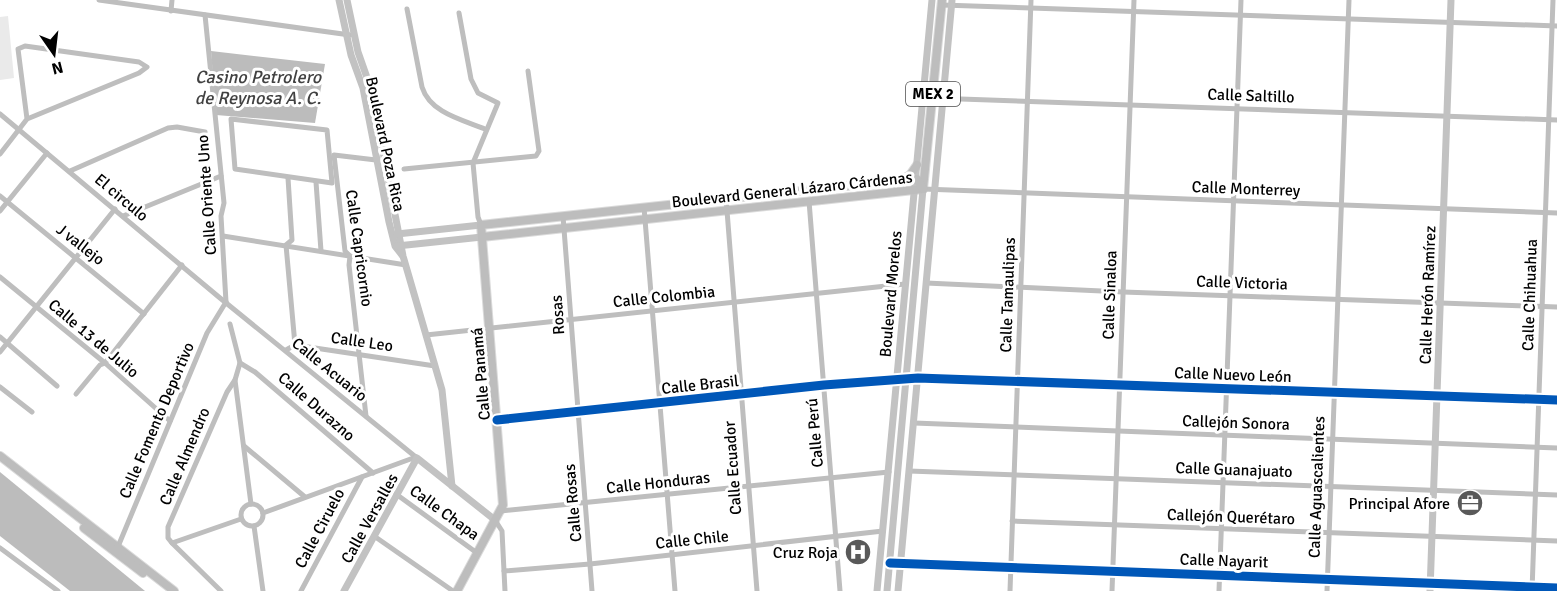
<svg xmlns="http://www.w3.org/2000/svg" width="1557" height="591" font-family="Signika,sans-serif">
<style>
.green{fill:#eaeaea}
.water{fill:#bcbcbc}
.lines{fill:none;stroke-linecap:round;stroke-linejoin:round}
.primary-casing{stroke:#dbdbdb;stroke-width:10}
.street{stroke:#bebebe;stroke-width:5}
.secondary{stroke:#c2c2c2;stroke-width:7}
.primary{stroke:#bdbdbd;stroke-width:8}
.cycleway-casing{stroke:#fff;stroke-width:13}
.cycleway{stroke:#0057b8;stroke-width:9}
.labels{text-anchor:middle;stroke-width:6;stroke-linejoin:round;paint-order:stroke}
.shield{fill:#fff;stroke:#4c4c4c;stroke-width:1.5}
.shield-label{font-size:15px;font-weight:bold;fill:#000}
.street-label{font-size:16px;fill:#000;stroke:#fff}
.poi-label{font-size:16px;fill:#000;stroke:#fff;text-anchor:end}
.water-label{font-size:18px;font-style:italic;fill:#414141;stroke:#fff}
</style>
<rect width="100%" height="100%" fill="#fff"/>
<!-- green -->
<path class="green" d="M8 16 14 78 0 80V17Z"/>
<!-- water -->
<g class="water">
<path d="M211 51 325 64 315 123 216 115Z"/>
<path d="M0 472 145 591H70L0 536Z"/>
</g>
<g class="lines">
<defs>
<g id="primary">
<path d="M904 179 910 175 917 165"/>
<path d="M923 189 942 0"/>
<path d="M482 237 923 189"/>
<path d="M0 456 174 591"/>
<path d="M84 528 143 573"/>
<path d="M457 591 503 505 481 225 911 179H917L923 189"/>
</g>
</defs>
<!-- primary casing -->
<use href="#primary" class="primary-casing"/>
<!-- street -->
<g class="street">
<path d="M99 0 350 35"/>
<path d="M942 5 1557 26"/>
<path d="M407 9 422 87C430 113 463 120 485 129"/>
<path d="M171 11 172 0"/>
<path d="M459 13 471 79 478 93 498 103 473 163 478 217 481 225"/>
<path d="M205 15 224 203 221 216 226 302"/>
<path d="M932 98 1557 120"/>
<path d="M0 114 220 298 417 458"/>
<path d="M231 119 327 130 332 183 235 169Z"/>
<path d="M0 154 27 119 139 73 147 67 139 62 25 46 18 49 27 119"/>
<path d="M404 169 536 156 539 151 528 71"/>
<path d="M70 171 168 128 177 127 205 132"/>
<path d="M288 178 292 240 286 245 295 345"/>
<path d="M316 182 321 251"/>
<path d="M923 189 1557 213"/>
<path d="M0 196 144 314"/>
<path d="M726 198 757 591"/>
<path d="M809 201 840 591"/>
<path d="M644 207 675 591"/>
<path d="M0 211 47 153"/>
<path d="M123 216 221 176"/>
<path d="M563 216 592 591"/>
<path d="M223 236 406 265"/>
<path d="M0 277 105 363 170 421"/>
<path d="M926 283 1123 292 1557 307"/>
<path d="M230 324 240 363 235 380 251 504"/>
<path d="M426 335 905 284"/>
<path d="M0 337 57 386"/>
<path d="M286 350 295 345 435 366"/>
<path d="M0 352 115 209"/>
<path d="M240 363 255 372 373 473"/>
<path d="M0 387 32 412"/>
<path d="M76 394 100 365 105 363 182 265"/>
<path d="M366 416 349 265 350 256 345 251 334 155 376 160"/>
<path d="M497 420 824 385 918 378 1557 400"/>
<path d="M914 423 1557 448"/>
<path d="M244 446 305 497"/>
<path d="M909 471 1557 495"/>
<path d="M396 494 477 553"/>
<circle cx="252" cy="515" r="11"/>
<path d="M501 511 889 472"/>
<path d="M263 513 416 457"/>
<path d="M495 520 502 531 505 591"/>
<path d="M1012 521 1557 541"/>
<path d="M254 526 263 591"/>
<path d="M374 536 453 591"/>
<path d="M172 543 241 519"/>
<path d="M0 548 58 591"/>
<path d="M117 549 207 333 226 302"/>
<path d="M890 563 1557 588"/>
<path d="M504 571 590 564 883 531"/>
<path d="M221 591 172 543 168 538V527L227 392 235 380"/>
<path d="M301 591 362 477"/>
<path d="M1010 591 1031 0"/>
<path d="M1112 591 1134 0"/>
<path d="M1219 591 1241 0"/>
<path d="M1327 591 1349 0"/>
<path d="M1532 591 1553 0"/>
</g>
<!-- secondary -->
<g class="secondary">
<path d="M339 0 351 55 363 88 389 222 395 246 402 255"/>
<path d="M347 0 358 52 371 89 403 256 442 390 452 486"/>
<path d="M397 234 481 225"/>
<path d="M397 246 482 237"/>
<path d="M344 591 417 458 495 520"/>
<path d="M877 591 932 0"/>
<path d="M887 591 923 189"/>
<path d="M898 591 952 0"/>
<path d="M1430 591 1451 0"/>
</g>
<!-- primary -->
<use href="#primary" class="primary"/>
<defs>
<g id="cycleway">
<path d="M497 420 824 385 918 378 1557 400"/>
<path d="M890 563 1557 588"/>
</g>
</defs>
<!-- cycleway casing -->
<use href="#cycleway" class="cycleway-casing"/>
<!-- cycleway -->
<use href="#cycleway" class="cycleway"/>
</g>
<!-- icons -->
<defs>
<symbol id="office-disc" viewBox="-11 -11 22 22"><circle r="9.5" fill="#595959" stroke="#fff"/><path d="M-6-3h4V-5.5h4V-3h4V5H-6ZM-1-4.5V-3h2v-1.5ZM-6 0V1H6V0Z" fill="#fff"/></symbol>
<symbol id="hospital-disc" viewBox="-11 -11 22 22"><circle r="9.5" fill="#595959" stroke="#fff"/><path d="M-5-5h3v3.5h4V-5h3V5h-3V1.5h-4V5h-3Z" fill="#fff"/></symbol>
</defs>
<g fill-rule="evenodd">
<use href="#office-disc" x="1455" y="488" width="30" height="30"/>
<use href="#hospital-disc" x="843" y="537" width="30" height="30"/>
</g>
<g class="labels">
<!-- shield labels -->
<rect class="shield" x="906" y="82" width="54" height="24" rx="4.5"/>
<g class="shield-label">
<text x="933" y="99">MEX 2</text>
</g>
<!-- street labels -->
<g class="street-label">
<text transform="translate(1251 95) rotate(2)" y="6">Calle Saltillo</text>
<text transform="translate(386 144) rotate(78)" y="6">Boulevard Poza Rica</text>
<text transform="translate(1246 188) rotate(2)" y="6">Calle Monterrey</text>
<text transform="translate(792 189) rotate(-6)" y="6">Boulevard General Lázaro Cárdenas</text>
<text transform="translate(206 195) rotate(-94)" y="6">Calle Oriente Uno</text>
<text transform="translate(122 197) rotate(40)" y="6">El circulo</text>
<text transform="translate(81 244) rotate(38)" y="6">J vallejo</text>
<text transform="translate(360 248) rotate(82)" y="6">Calle Capricornio</text>
<text transform="translate(1242 282) rotate(2)" y="6">Calle Victoria</text>
<text transform="translate(890 294) rotate(-85)" y="6">Boulevard Morelos</text>
<text transform="translate(1007 295) rotate(-88)" y="6">Calle Tamaulipas</text>
<text transform="translate(1109 295) rotate(-88)" y="6">Calle Sinaloa</text>
<text transform="translate(1427 295) rotate(-88)" y="6">Calle Herón Ramírez</text>
<text transform="translate(1529 295) rotate(-88)" y="6">Calle Chihuahua</text>
<text transform="translate(664 296) rotate(-6)" y="6">Calle Colombia</text>
<text transform="translate(557 315) rotate(-94)" y="6">Rosas</text>
<text transform="translate(94 338) rotate(40)" y="6">Calle 13 de Julio</text>
<text transform="translate(362 341) rotate(8)" y="6">Calle Leo</text>
<text transform="translate(330 369) rotate(39)" y="6">Calle Acuario</text>
<text transform="translate(480 374) rotate(-95)" y="6">Calle Panamá</text>
<text transform="translate(1233 374) rotate(2)" y="6">Calle Nuevo León</text>
<text transform="translate(700 384) rotate(-6)" y="6">Calle Brasil</text>
<text transform="translate(317 406) rotate(41)" y="6">Calle Durazno</text>
<text transform="translate(156 420) rotate(-67)" y="6">Calle Fomento Deportivo</text>
<text transform="translate(1236 422) rotate(2)" y="6">Callejón Sonora</text>
<text transform="translate(814 433) rotate(-95)" y="6">Calle Perú</text>
<text transform="translate(184 456) rotate(-67)" y="6">Calle Almendro</text>
<text transform="translate(732 468) rotate(-94)" y="6">Calle Ecuador</text>
<text transform="translate(1234 469) rotate(2)" y="6">Calle Guanajuato</text>
<text transform="translate(658 482) rotate(-6)" y="6">Calle Honduras</text>
<text transform="translate(1316 487) rotate(-88)" y="6">Calle Aguascalientes</text>
<text transform="translate(572 503) rotate(-95)" y="6">Calle Rosas</text>
<text transform="translate(445 512) rotate(36)" y="6">Calle Chapa</text>
<text transform="translate(1231 516) rotate(2)" y="6">Callejón Querétaro</text>
<text transform="translate(369 518) rotate(-61)" y="6">Calle Versalles</text>
<text transform="translate(319 528) rotate(-62)" y="6">Calle Ciruelo</text>
<text transform="translate(692 539) rotate(-6)" y="6">Calle Chile</text>
<text transform="translate(1224 560) rotate(2)" y="6">Calle Nayarit</text>
</g>
<!-- poi labels -->
<g class="poi-label">
<text x="1450" y="509">Principal Afore</text>
<text x="838" y="558">Cruz Roja</text>
</g>
<!-- water labels -->
<g class="water-label">
<text x="258" y="83">Casino Petrolero<tspan x="258" dy="21">de Reynosa A. C.</tspan></text>
</g>
</g>
<!-- north arrow -->
<g transform="translate(54 54) rotate(166)" stroke="#ffffff" stroke-width="4.5" paint-order="stroke">
<path d="M0-4.5L10 22L0 15L-10 22Z" fill="#000000"/>
<text y="-9" font-size="16" font-weight="bold" text-anchor="middle" fill="#000000">N</text>
</g>
</svg>
